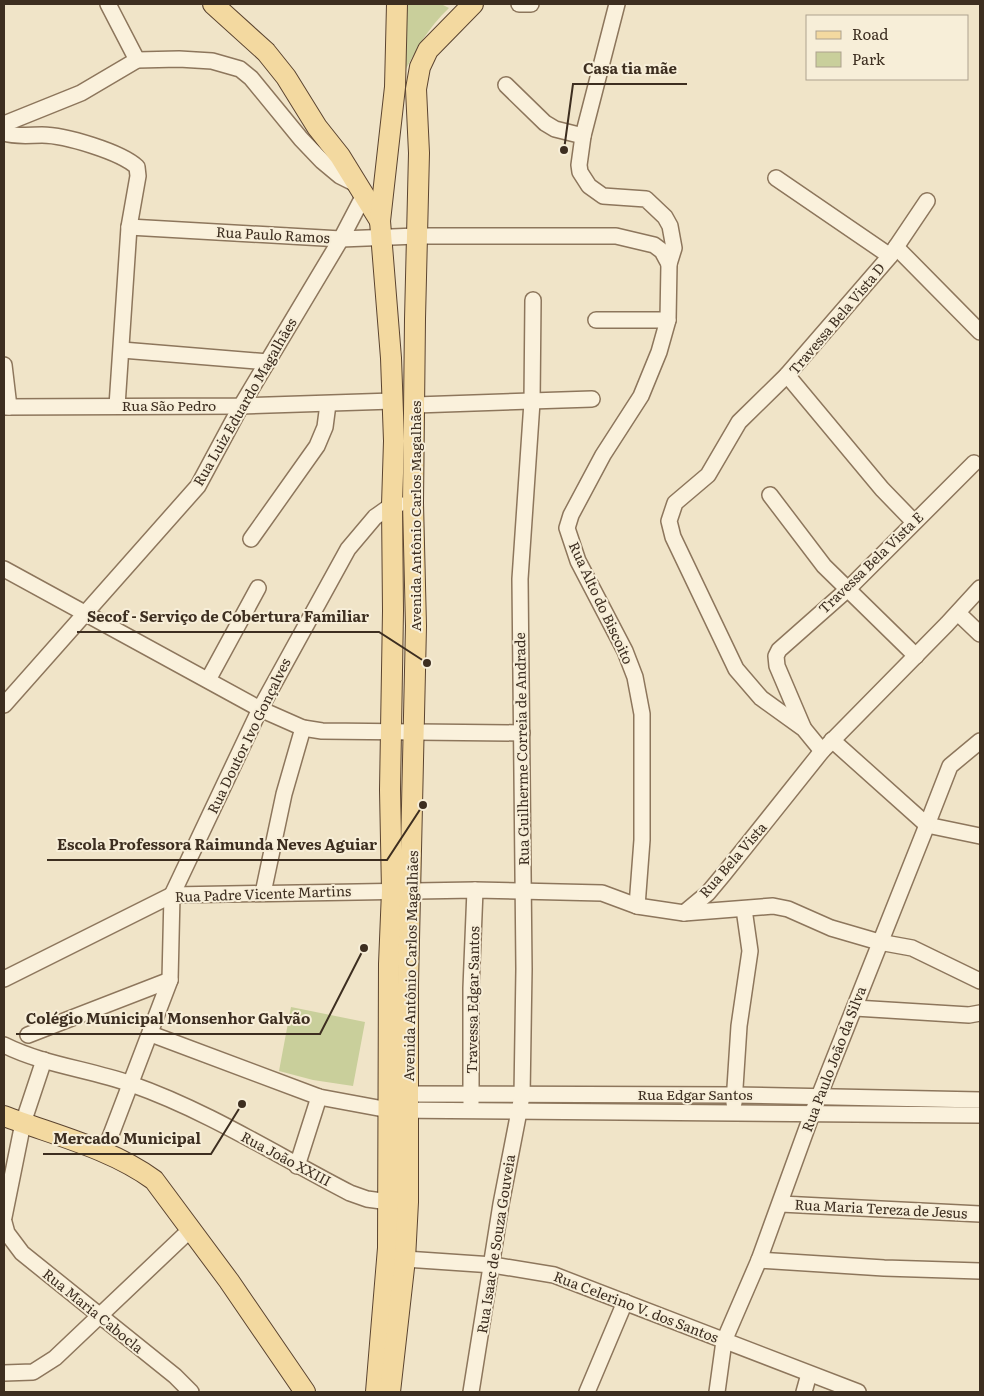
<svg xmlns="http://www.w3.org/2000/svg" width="984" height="1396" font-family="Literata,serif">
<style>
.green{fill:#c9cf9b}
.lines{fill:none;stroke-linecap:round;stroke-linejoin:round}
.minor-casing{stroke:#8d765c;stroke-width:18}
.major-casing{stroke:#5b4430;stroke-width:22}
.minor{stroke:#faf1dc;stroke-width:15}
.major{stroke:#f3d9a0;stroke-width:20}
.labels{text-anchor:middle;stroke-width:4;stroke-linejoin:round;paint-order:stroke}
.street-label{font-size:14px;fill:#3d2e20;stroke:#f7eed8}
.leader{fill:none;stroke:#3d2e20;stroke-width:2}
.callout-dot{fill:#3d2e20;stroke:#f7eed8;stroke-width:2}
.callout-label{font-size:15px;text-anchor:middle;font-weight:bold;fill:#3d2e20;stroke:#f7eed8;stroke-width:4;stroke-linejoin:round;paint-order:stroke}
</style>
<rect width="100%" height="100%" fill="#f0e4c8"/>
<!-- green -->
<g class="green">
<path d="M402 4H441L449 8C428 28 416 49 403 75Z"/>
<path d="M291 1007 365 1022 353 1086 313 1080 279 1071Z"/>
</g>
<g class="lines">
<defs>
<g id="minor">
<path d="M108 4 137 60"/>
<path d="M519 4H531"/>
<path d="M617 4 583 136 579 165 580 172 589 186 603 196 646 199 665 217 670 226 674 248 669 264 668 320 659 352 641 396 603 455 571 515 567 528 578 561 625 651 635 677 642 714V840L637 906"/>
<path d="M506 85 545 123 555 129 583 136"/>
<path d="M4 124 81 93 137 60 179 59 212 61 240 69 251 78 301 139 322 161 340 176 356 184"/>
<path d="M4 133C16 137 30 135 42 135 65 135 121 152 137 167L138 176 129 227 117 406"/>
<path d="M776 178 890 256"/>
<path d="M129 227 341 239 417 236H616L654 245 662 251 669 264"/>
<path d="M896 247 980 332"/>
<path d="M596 320H668"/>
<path d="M122 350 268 362"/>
<path d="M4 365 9 407"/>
<path d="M787 375 882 489 914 522"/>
<path d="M416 405 592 399"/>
<path d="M4 407 241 406 393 401"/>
<path d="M770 495 824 566 916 656"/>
<path d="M251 539 317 446 325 427 328 404"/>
<path d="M4 569 260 709 303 728 322 731 522 733"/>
<path d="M958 613 980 634"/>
<path d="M208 680 258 588"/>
<path d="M4 705 198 486 241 406 341 239 364 195"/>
<path d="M803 727 777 666 776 656 779 650 848 589 974 463"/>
<path d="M832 740 927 825 980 836"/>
<path d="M822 751 804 729 761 698 736 669 673 537 669 521 675 503 708 475 739 422 787 375 890 256 927 201"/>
<path d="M263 893 284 794 303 728"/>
<path d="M684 913 708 893 723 875 822 751 947 624 980 588"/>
<path d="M4 979 172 895 475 890 602 893 637 906 684 913 773 906 788 909 831 928 879 942 912 948 980 981"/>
<path d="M855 1008 969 1015 980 1013"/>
<path d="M151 1034 319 1097 389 1110 980 1115"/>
<path d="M28 1035 170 980"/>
<path d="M4 1045C44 1065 89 1069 131 1084 208 1111 278 1156 350 1193L367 1199 389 1202"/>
<path d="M399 1094 734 1095 980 1100"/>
<path d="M471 1103V988L475 890"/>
<path d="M734 1103 739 1026 750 951 744 909"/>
<path d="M104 1153 170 980 172 895 260 709 348 549 375 517 392 505 399 504"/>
<path d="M297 1166 319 1097"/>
<path d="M781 1204 980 1214"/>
<path d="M4 1217 23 1123 44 1060"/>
<path d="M4 1222 7 1233 22 1253 175 1376 191 1392"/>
<path d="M405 1259 493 1265 554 1275 858 1392"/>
<path d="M759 1260 884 1268 980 1271"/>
<path d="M4 1373 33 1372 55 1358 191 1229"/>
<path d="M471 1392 501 1204 522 1096 524 969 520 579 532 402 533 300"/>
<path d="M587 1392 625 1302"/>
<path d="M717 1392 724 1341 759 1260 812 1114 927 825 950 766 980 741"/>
<path d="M804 1392 809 1374"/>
</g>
<g id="major">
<path d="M213 4 266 52 286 77 317 127 340 156 380 221"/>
<path d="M4 1116C54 1135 110 1148 154 1180L229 1281 305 1392"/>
<path d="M376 1392 388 1248 389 964 392 891 390 790 393 611 392 505 394 441 391 358 380 221 395 87 397 4"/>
<path d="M390 1392 405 1259 408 1202V985L416 626 413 503 415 319 419 153 416 89 420 67 428 50 473 4"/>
</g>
</defs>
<!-- minor casing -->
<use href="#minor" class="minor-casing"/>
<!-- major casing -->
<use href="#major" class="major-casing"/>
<!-- minor -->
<use href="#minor" class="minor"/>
<!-- major -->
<use href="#major" class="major"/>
</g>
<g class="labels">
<!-- street labels -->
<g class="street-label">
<text transform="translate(273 235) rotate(3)" y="5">Rua Paulo Ramos</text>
<text transform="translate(837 319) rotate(-50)" y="5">Travessa Bela Vista D</text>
<text transform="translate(245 402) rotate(-60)" y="5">Rua Luiz Eduardo Magalhães</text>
<text x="169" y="411">Rua São Pedro</text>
<text transform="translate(416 516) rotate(-90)" y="5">Avenida Antônio Carlos Magalhães</text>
<text transform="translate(871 563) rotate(-44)" y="5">Travessa Bela Vista E</text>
<text transform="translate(601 603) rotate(65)" y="5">Rua Alto do Biscoito</text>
<text transform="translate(249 736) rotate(-64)" y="5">Rua Doutor Ivo Gonçalves</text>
<text transform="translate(522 749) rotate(-91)" y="5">Rua Guilherme Correia de Andrade</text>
<text transform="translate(733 860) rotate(-49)" y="5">Rua Bela Vista</text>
<text transform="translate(263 894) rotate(-2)" y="5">Rua Padre Vicente Martins</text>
<text transform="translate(411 966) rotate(-89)" y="5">Avenida Antônio Carlos Magalhães</text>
<text transform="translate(473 1000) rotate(-89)" y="5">Travessa Edgar Santos</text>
<text transform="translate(834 1059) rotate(-69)" y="5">Rua Paulo João da Silva</text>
<text x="695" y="1100">Rua Edgar Santos</text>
<text transform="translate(286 1159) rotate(28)" y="5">Rua João XXIII</text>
<text transform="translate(881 1209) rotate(3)" y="5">Rua Maria Tereza de Jesus</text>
<text transform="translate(496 1244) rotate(-81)" y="5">Rua Isaac de Souza Gouveia</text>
<text transform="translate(636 1307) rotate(21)" y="5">Rua Celerino V. dos Santos</text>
<text transform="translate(93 1311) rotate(39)" y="5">Rua Maria Cabocla</text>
</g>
</g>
<!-- callouts -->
<path class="leader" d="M564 150L573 84H687M427 663L379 632H77M423 805L387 860H47M364 948L320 1034H16M242 1104L211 1154H43"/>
<g class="callout-dot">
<circle cx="564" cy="150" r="5"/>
<circle cx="427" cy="663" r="5"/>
<circle cx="423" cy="805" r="5"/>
<circle cx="364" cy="948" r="5"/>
<circle cx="242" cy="1104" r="5"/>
</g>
<g class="callout-label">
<text x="630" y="74">Casa tia mãe</text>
<text x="228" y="622">Secof - Serviço de Cobertura Familiar</text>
<text x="217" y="850">Escola Professora Raimunda Neves Aguiar</text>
<text x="168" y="1024">Colégio Municipal Monsenhor Galvão</text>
<text x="127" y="1144">Mercado Municipal</text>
</g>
<!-- border -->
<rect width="984" height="1396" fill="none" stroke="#3d2e20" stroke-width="10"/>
<!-- legend -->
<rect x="806" y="15" width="162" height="65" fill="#f7eed8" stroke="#ada18e"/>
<rect x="816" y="31" width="25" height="8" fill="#f3d9a0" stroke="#ada18e"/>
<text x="852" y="40" font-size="15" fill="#3d2e20">Road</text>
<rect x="816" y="52" width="25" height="15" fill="#c9cf9b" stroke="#ada18e"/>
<text x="852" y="65" font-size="15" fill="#3d2e20">Park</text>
</svg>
